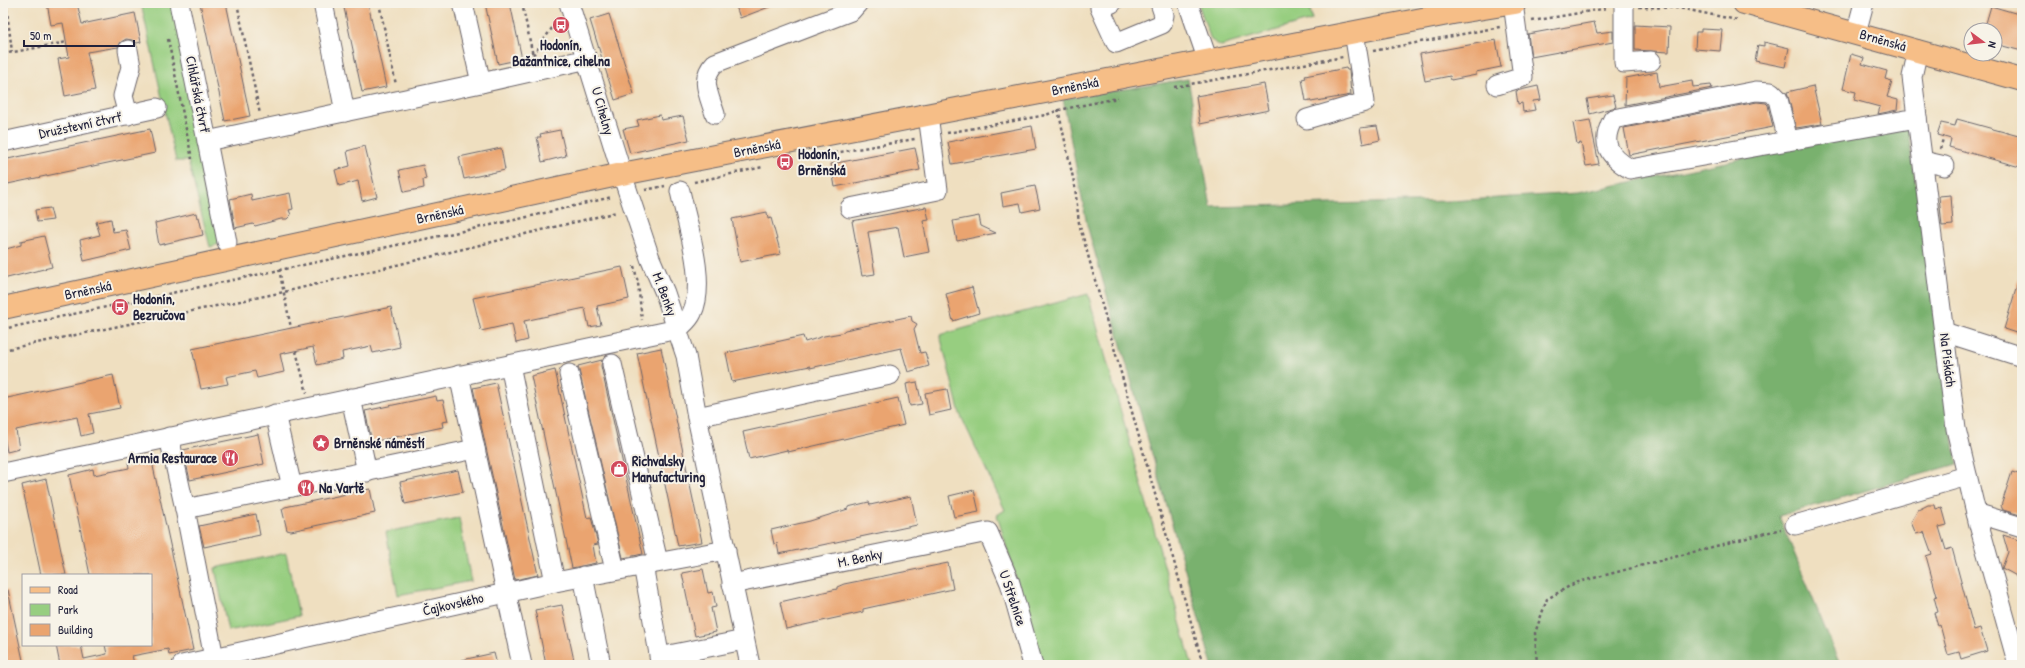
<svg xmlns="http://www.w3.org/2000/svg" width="2025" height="668" font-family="'Patrick Hand',sans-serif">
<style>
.green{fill:#97ce80;stroke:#5c785e}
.forest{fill:#79b16e;stroke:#4e6a54}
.building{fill:#eaa46f}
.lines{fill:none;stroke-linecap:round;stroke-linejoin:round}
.minor-casing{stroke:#6a646a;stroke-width:21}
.major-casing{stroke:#6a646a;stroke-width:24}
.path{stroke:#6a646a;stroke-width:2.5;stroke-dasharray:3 3;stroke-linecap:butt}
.minor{stroke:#fff;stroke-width:19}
.major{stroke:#f6be87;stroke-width:22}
.labels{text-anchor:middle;stroke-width:4;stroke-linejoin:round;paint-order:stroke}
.street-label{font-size:14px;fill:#22223b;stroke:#f7f3e8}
.poi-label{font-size:14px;font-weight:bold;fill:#22223b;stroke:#f7f3e8;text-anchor:start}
</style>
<rect width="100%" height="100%" fill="#f7f3e8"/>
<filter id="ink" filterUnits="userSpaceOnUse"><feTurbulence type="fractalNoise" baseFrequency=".025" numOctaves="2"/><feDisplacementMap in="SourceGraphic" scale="8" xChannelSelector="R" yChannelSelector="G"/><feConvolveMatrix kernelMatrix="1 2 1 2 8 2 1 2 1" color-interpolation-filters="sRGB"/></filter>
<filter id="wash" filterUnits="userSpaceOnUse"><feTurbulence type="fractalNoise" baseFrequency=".012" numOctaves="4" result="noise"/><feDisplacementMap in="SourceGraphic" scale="16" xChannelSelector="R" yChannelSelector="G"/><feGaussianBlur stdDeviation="0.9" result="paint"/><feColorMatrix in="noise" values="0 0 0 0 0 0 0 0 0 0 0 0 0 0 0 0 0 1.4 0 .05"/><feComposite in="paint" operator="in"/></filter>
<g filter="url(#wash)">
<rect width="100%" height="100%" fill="#efdfc0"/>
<!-- green -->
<g class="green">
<path d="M141 3H175L225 242 210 247 188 161H176Z"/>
<path d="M1198 3H1309L1312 20 1221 46 1211 40Z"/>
<path d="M1088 294 1192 665H1042L997 515 1005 510 960 414 940 335Z"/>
<path d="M459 518 471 581 398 595 386 532Z"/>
<path d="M286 553 299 616 228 631 215 568Z"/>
</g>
<!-- forest -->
<path class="forest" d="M1188 79 1211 207 1450 201 1578 193 1907 124 1957 464 1779 516 1840 665H1212L1087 225 1063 99Z"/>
<g id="blocks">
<!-- building -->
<g class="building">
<path d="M47 3H77L82 24 135 13 141 42 137 43 132 40 126 39 121 42 118 47 87 52 95 90 65 96 58 59 69 57 63 23 51 25Z"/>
<path d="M200 3H226L250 116 225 121Z"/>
<path d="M343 3H368L386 87 362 92Z"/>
<path d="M485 3H510L522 59 498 64Z"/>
<path d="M735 3H776L777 4 740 18Z"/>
<path d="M1991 6 2022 15V51L1995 44V30H1984Z"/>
<path d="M609 14 634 94 615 100 590 20Z"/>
<path d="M1594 22 1597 33 1613 31V42L1531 57 1528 34Z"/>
<path d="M1635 25 1670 27 1669 52 1635 50Z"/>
<path d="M1701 29 1722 30 1720 51 1695 49 1696 32H1701Z"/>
<path d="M1496 40 1501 67 1476 72V75L1451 80 1450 76 1425 81 1420 54Z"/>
<path d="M1764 42 1789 48 1785 67 1755 61 1758 45 1764 46Z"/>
<path d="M1851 54 1864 58 1862 64 1887 71 1885 79 1892 81 1887 97 1898 100 1897 110 1878 114 1880 107 1854 100 1856 92 1843 89Z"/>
<path d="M1346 68 1347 70H1349L1351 95 1311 102 1310 100 1306 101 1302 79 1306 78 1305 76Z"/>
<path d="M1657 72 1659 87 1692 81 1693 87 1711 85 1712 88 1625 105 1626 78Z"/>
<path d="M1264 84 1269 110 1200 124 1196 96Z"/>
<path d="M1538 86 1541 100 1533 101 1535 110 1523 112 1522 103 1518 104 1516 91Z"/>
<path d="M1813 86 1822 124 1796 128 1787 92Z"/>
<path d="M1613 95 1616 107 1590 114 1587 99Z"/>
<path d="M1757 102 1766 103 1768 105 1773 127 1629 155 1624 128Z"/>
<path d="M660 115 661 120 683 116 689 140 630 153 623 129 639 126 637 120Z"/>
<path d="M1957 119 2022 137V158L2020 167 1949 147 1951 139 1937 135 1941 123 1955 126Z"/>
<path d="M1590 120 1599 164 1586 166 1581 143 1577 144 1573 123Z"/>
<path d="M1032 126 1036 149 952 164 948 142Z"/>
<path d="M1377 126 1380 140 1363 144 1360 128Z"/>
<path d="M150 129 155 153 3 185V160Z"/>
<path d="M560 130 566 156 542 162 537 137H541L540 134Z"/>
<path d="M365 146 377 197 362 201 358 181 339 186 335 170 350 166 347 151Z"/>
<path d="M501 148 505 170 464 179 459 157Z"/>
<path d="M915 148 920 170 835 187 831 164Z"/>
<path d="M423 165 426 179 423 180 424 188 404 192 399 170Z"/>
<path d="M1035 186 1040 208 1022 212 1020 203 1003 206 1001 193Z"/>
<path d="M290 193 293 209 289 210 291 215 287 219H281L255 226 253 224 235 228 230 199 251 194 252 201Z"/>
<path d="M1951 195 1953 225 1942 226 1939 196Z"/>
<path d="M926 207 929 220 923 221 929 252 904 257 898 227 868 232 875 274 862 276 852 221Z"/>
<path d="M50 208 53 220 37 222 35 210Z"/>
<path d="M767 212 768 219 771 218 781 254 740 262 732 219Z"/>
<path d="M196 213 197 218 199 217 203 235 159 245 155 223Z"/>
<path d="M979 216 981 226 996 233 957 241 953 221Z"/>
<path d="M111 219 113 232 126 230 131 250 84 261 80 240 100 235 96 222Z"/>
<path d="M44 236 52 267 3 279V252L6 251V249L21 245V241Z"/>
<path d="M622 267 629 299 597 306 601 325 589 327 585 308 524 321 528 340 516 343 512 324 481 331 473 298Z"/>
<path d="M2019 279H2022V335L2004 329Z"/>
<path d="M972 287 979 313 953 321 946 294Z"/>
<path d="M391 307 400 347 373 353 371 346 342 352 343 359 317 365 313 347 280 354 284 372 257 378 255 371 226 377 228 384 201 389 192 349Z"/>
<path d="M911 316 912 321 917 324 914 329 920 353 925 352 929 366 908 372 901 348 810 368V366L732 382 726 353 803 336 805 342 824 336 841 333 845 330Z"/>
<path d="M661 348 702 542 678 546 637 353Z"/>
<path d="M602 360 601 366 643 554 623 558 578 366Z"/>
<path d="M555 370 587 518 591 517 598 544 593 545 596 563 572 568 531 376Z"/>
<path d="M113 375 120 408 89 414 93 433 81 436 77 417 16 430 19 449 7 452 3 431V399Z"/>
<path d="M917 382 922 404 910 406 906 384Z"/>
<path d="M496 383 538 575 515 580 473 388Z"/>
<path d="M947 389 951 410 929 415 925 393Z"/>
<path d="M436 396 437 401 443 400 448 421 442 422 443 427 372 442 365 411Z"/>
<path d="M898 398 904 425 788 452 787 450 749 459 743 432Z"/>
<path d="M258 434 264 464 190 480 183 450Z"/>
<path d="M151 457 193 650 169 655 168 649 132 656 134 663 123 665H60L56 645H81L84 659 107 654 105 645H151V575H90L69 475 93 469 94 475 129 468 128 462Z"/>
<path d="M458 470 463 492 405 504 400 482Z"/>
<path d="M2012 472 2022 475V509L2020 515 2003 510 2001 506Z"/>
<path d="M46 479 66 575H41L22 485Z"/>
<path d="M370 489 375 513 291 531 287 530 282 509 285 507Z"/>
<path d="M974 490 979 512 954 517 949 496Z"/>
<path d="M911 496 917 525 779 554 777 543 774 544 771 530 810 521 848 509V507L869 502 870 505Z"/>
<path d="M1928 505H1935L1936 509 1942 507 1947 525 1939 527 1946 550 1952 548 1974 630 1980 628 1987 651 1961 659 1959 652 1948 655 1940 625 1938 626 1934 613 1938 612 1934 597 1937 596 1926 556 1932 554 1924 532 1916 534 1911 522 1918 510Z"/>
<path d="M256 514 260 535 204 547 199 526Z"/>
<path d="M2003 535 2022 541V579L2002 568 2008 552Z"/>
<path d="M948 563 953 589 863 609V612L786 629 780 602 837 589V587L844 584Z"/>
<path d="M703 569 708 593 713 592 716 607 711 608 716 632 695 636 682 573Z"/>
<path d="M3 590H8L24 665H3Z"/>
<path d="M562 605 575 665H546L535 610Z"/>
<path d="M494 653 497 665H462V660Z"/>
</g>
</g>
</g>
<g filter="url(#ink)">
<use href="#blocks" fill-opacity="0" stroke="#6a646a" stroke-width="1"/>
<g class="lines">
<defs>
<g id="minor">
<path d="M179 3 207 141 481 83"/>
<path d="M323 3 345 112"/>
<path d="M463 3 481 83 588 59"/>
<path d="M569 3 622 174 650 258 665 293 686 356 697 417 750 665"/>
<path d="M1112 3 1100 8 1116 43 1162 24 1164 15 1160 3"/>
<path d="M1188 3 1208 61"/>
<path d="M1624 3V63L1651 61"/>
<path d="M1856 33 1864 3"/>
<path d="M1918 50 1912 77 1956 429 1979 525 2018 665"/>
<path d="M1497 85 1523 77 1513 3"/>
<path d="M715 114C709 95 699 79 715 63L851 11 858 3"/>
<path d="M128 115 123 96 131 67 128 50"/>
<path d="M1307 119 1365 102 1354 32"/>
<path d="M207 141 227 242"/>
<path d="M1788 141 1778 99 1771 92 1756 91 1613 119C1600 143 1608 156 1630 169L1917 118"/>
<path d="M3 142 157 108"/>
<path d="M1923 161 1945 166"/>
<path d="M850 208 938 190 928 115"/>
<path d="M1944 332 2022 357"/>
<path d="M612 364 658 562"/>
<path d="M510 365 555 582"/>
<path d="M569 374 615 570"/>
<path d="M459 375 522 665"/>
<path d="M351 398 367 472"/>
<path d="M275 414 292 487"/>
<path d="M697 417 890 375"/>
<path d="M169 437 185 509"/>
<path d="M3 473 678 329C683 324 689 320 692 313 707 282 687 224 680 191"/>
<path d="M1976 513 2022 527"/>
<path d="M1795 525 1967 476"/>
<path d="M643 565 661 665"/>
<path d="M583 576 601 665"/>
<path d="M732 584 988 532 1010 583 1033 665"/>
<path d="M659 657 744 640"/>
<path d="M214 658 185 509 475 449"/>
<path d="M182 665 555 582 726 550"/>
</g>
<g id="major">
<path d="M1744 3 2022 80"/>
<path d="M3 308 622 174 1453 13 1515 3"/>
</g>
</defs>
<!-- minor casing -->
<use href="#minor" class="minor-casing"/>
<!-- major casing -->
<use href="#major" class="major-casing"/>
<!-- path -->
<g class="path">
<path d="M6 3 12 52"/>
<path d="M237 3 260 114"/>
<path d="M379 3 396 85"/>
<path d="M522 3 533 56"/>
<path d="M78 5 85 3"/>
<path d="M1639 7 1679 8 1737 20"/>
<path d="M1532 21 1608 8"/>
<path d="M168 39 192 159"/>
<path d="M1373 51 1500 27"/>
<path d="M3 54 67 42"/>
<path d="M533 55 557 21"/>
<path d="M1174 87 1343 57"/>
<path d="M1058 109 1075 187 1079 223 1203 665"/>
<path d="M947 133 1046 115 1059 110 1118 98"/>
<path d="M1940 149 1943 139"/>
<path d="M817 156 915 139"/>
<path d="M694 182 763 167"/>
<path d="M645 190 665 186"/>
<path d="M634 266 638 283 642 320"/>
<path d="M279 269 291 328"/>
<path d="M3 329 519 219 612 197"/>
<path d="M3 350 284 292 617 212"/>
<path d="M296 351 307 393"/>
<path d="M1537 665 1535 633 1547 599 1575 583 1781 529"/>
</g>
<!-- minor -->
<use href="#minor" class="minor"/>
<!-- major -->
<use href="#major" class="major"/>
</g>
</g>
<!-- icons -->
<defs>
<symbol id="bus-disc" viewBox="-11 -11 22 22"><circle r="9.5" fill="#d1495b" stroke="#f7f3e8"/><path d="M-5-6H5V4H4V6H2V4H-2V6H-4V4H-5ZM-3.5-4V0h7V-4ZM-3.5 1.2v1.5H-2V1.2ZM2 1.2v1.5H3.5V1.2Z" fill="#fff"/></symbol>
<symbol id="sight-disc" viewBox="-11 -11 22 22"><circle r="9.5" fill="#d1495b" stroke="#f7f3e8"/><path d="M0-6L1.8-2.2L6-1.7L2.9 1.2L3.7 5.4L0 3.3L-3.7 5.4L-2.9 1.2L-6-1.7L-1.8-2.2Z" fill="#fff"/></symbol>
<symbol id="restaurant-disc" viewBox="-11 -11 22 22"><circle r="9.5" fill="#d1495b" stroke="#f7f3e8"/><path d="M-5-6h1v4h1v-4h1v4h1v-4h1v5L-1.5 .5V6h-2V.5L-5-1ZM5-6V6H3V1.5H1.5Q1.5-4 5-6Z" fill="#fff"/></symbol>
<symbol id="shop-disc" viewBox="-11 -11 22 22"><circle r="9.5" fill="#d1495b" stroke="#f7f3e8"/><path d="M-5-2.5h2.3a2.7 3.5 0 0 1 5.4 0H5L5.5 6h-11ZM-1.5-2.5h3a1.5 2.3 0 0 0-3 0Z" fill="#fff"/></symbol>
</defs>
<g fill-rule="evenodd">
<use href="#bus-disc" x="551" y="15" width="20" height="20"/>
<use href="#bus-disc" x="775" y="152" width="20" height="20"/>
<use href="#bus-disc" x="110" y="297" width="20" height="20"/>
<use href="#sight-disc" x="311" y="433" width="20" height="20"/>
<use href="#restaurant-disc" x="220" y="448" width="20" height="20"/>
<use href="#shop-disc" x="609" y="459" width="20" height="20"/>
<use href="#restaurant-disc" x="296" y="478" width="20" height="20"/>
</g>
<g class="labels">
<!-- street labels -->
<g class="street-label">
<text transform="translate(1883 40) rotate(16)" y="5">Brněnská</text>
<text transform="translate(1075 86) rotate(-11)" y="5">Brněnská</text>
<text transform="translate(198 94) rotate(79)" y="5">Cihlářská čtvrť</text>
<text transform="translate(603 111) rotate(74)" y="5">U Cihelny</text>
<text transform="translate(80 125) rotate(-12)" y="5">Družstevní čtvrť</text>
<text transform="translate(757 148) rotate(-11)" y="5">Brněnská</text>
<text transform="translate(440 214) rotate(-12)" y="5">Brněnská</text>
<text transform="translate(88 290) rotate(-12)" y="5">Brněnská</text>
<text transform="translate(665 294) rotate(69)" y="5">M. Benky</text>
<text transform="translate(1948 360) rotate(83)" y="5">Na Pískách</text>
<text transform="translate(860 558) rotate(-12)" y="5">M. Benky</text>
<text transform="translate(1013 598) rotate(71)" y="5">U Střelnice</text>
<text transform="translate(453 604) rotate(-13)" y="5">Čajkovského</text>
</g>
<!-- poi labels -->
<g class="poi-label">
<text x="561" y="50" text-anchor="middle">Hodonín,<tspan x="561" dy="16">Bažantnice, cihelna</tspan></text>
<text x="798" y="159">Hodonín,<tspan x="798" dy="16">Brněnská</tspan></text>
<text x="133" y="304">Hodonín,<tspan x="133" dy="16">Bezručova</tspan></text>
<text x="334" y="448">Brněnské náměstí</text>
<text x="217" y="463" text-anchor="end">Armia Restaurace</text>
<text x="632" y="466">Richvalsky<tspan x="632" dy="16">Manufacturing</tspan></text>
<text x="319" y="493">Na Vartě</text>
</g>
</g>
<!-- margin -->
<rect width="2025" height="668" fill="none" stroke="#f7f3e8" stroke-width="16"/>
<!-- legend -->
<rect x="22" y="574" width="130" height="72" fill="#f7f3e8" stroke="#a29fa3"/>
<rect x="30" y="587" width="20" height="6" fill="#f6be87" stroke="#a29fa3"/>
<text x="58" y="594" font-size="12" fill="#22223b">Road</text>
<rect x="30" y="604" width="20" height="12" fill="#97ce80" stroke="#a29fa3"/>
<text x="58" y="614" font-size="12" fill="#22223b">Park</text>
<rect x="30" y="624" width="20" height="12" fill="#eaa46f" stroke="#a29fa3"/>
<text x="58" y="634" font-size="12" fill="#22223b">Building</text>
<!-- north arrow -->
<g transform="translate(1983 42) rotate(105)"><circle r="19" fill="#f7f3e8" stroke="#a29fa3"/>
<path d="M0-3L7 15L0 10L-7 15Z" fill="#d1495b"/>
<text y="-6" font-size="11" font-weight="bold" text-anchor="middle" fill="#22223b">N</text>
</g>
<!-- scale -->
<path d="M24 40v6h110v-6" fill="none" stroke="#22223b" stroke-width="2"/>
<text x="30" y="40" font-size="12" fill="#22223b" stroke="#f7f3e8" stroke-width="3" paint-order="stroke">50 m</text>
</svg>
